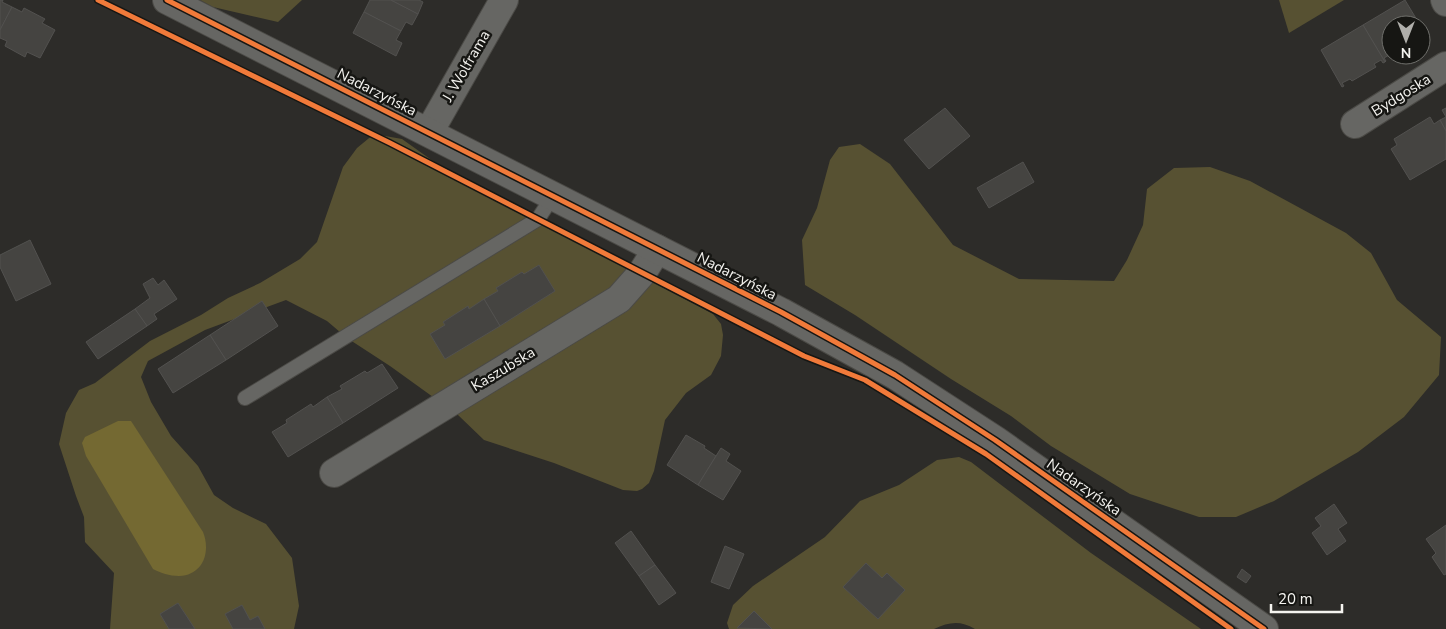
<svg xmlns="http://www.w3.org/2000/svg" width="1446" height="629" font-family="'Nunito Sans',sans-serif">
<style>
.green{fill:#575132}
.water{fill:#746932}
.building{fill:#454441;stroke:#52514f}
.lines{fill:none;stroke-linecap:round;stroke-linejoin:round}
.service-casing{stroke:#4b4a46;stroke-width:16}
.minor-casing{stroke:#4b4a46;stroke-width:30}
.tertiary-casing{stroke:#4b4a46;stroke-width:30}
.service{stroke:#666663;stroke-width:14}
.minor{stroke:#666663;stroke-width:28}
.tertiary{stroke:#666663;stroke-width:28}
.cycleway-casing{stroke:#161613;stroke-width:8}
.cycleway{stroke:#f17a3a;stroke-width:5}
.labels{text-anchor:middle;stroke-width:5;stroke-linejoin:round;paint-order:stroke}
.street-label{font-size:15px;fill:#f5f4f0;stroke:#161613}
</style>
<rect width="100%" height="100%" fill="#2d2c29"/>
<!-- green -->
<g class="green">
<path d="M200 0H302L278 22 213 7Z"/>
<path d="M1279 0H1344L1289 33Z"/>
<path d="M374 134 402 139 447 171 474 187 713 314 721 324 723 335 721 356 711 375 686 393 665 420 654 471 649 483 642 489 637 491 623 490 554 463 484 440 458 415 390 366 347 338 327 321 286 300 205 330 148 361 141 377 151 402 171 436 198 466 214 495 233 508 266 524 292 558 299 606 294 629H110L114 573 85 542 84 517 76 496 59 444 66 413 79 390 95 383 150 341 201 315 228 298 260 283 300 259 317 242 343 167 357 148Z"/>
<path d="M860 144 890 164 953 245 1019 279 1114 281 1127 260 1143 225 1147 189 1174 168 1210 167 1250 181 1346 233 1371 253 1397 300 1441 337 1439 375 1404 417 1358 452 1274 501 1236 517H1199L1130 494 1051 446 1011 416 951 379 855 315 805 285 802 240 817 208 830 160 839 147Z"/>
<path d="M959 457 971 462 1091 553 1201 629H975C960 620 949 622 934 629H729L727 623 733 605 753 586 825 537 860 501 899 485 937 460Z"/>
</g>
<!-- water -->
<path class="water" d="M118 421H131L203 532C211 552 203 575 179 576 169 576 161 573 153 569L86 456 82 443 85 437Z"/>
<!-- building -->
<g class="building">
<path d="M0 0H3L2 2 12 7 0 30Z"/>
<path d="M370 0H391L418 14 412 25 406 22 401 31 364 12Z"/>
<path d="M391 0H419L423 2 418 14Z"/>
<path d="M1405 0 1420 25H1391V54L1384 58 1386 61 1385 62 1363 25Z"/>
<path d="M12 7 22 12 24 8 45 19 42 23 55 30 40 58 27 52 25 57 5 46 7 41 0 38V30Z"/>
<path d="M364 12 401 31 396 40 402 43 396 56 353 33Z"/>
<path d="M1363 25 1385 62 1383 63 1381 60 1374 64 1376 67 1352 81 1350 79 1342 83 1344 86 1342 87 1321 50Z"/>
<path d="M945 108 970 136 929 169 904 140Z"/>
<path d="M1446 108V131L1440 120 1446 117 1442 110Z"/>
<path d="M1430 117 1434 124 1440 120 1446 131V159L1410 180 1391 149 1397 145 1394 139Z"/>
<path d="M1023 162 1034 182 989 208 977 188Z"/>
<path d="M30 240 51 284 16 301 0 267V255Z"/>
<path d="M539 265 555 291 500 326 484 299 498 291 496 288 522 272 524 274Z"/>
<path d="M153 278 158 285 164 280 177 299 154 314 157 319 147 326 135 309 150 298 143 284Z"/>
<path d="M484 299 500 326 445 359 430 334 445 325 443 322 468 306 469 309Z"/>
<path d="M262 301 278 326 226 360 210 335Z"/>
<path d="M135 309 147 326 98 359 86 342Z"/>
<path d="M210 335 226 360 173 393 158 369Z"/>
<path d="M382 364 398 388 343 423 327 397 342 389 340 386 365 371 367 373Z"/>
<path d="M327 397 343 423 288 457 272 432 287 423 286 420 311 404 313 407Z"/>
<path d="M686 435 705 446 704 448 716 456 698 485 667 465Z"/>
<path d="M721 448 730 454 726 461 741 471 723 500 698 485Z"/>
<path d="M1334 504 1347 523 1338 529 1346 541 1327 555 1312 533 1321 526 1315 518Z"/>
<path d="M1446 525V574L1444 575 1432 557 1436 553 1426 539Z"/>
<path d="M631 531 655 565 639 576 615 543Z"/>
<path d="M725 546 744 554 729 589 711 582Z"/>
<path d="M866 563 882 578 887 573 905 590 878 619 843 587Z"/>
<path d="M655 565 676 593 659 605 639 576Z"/>
<path d="M1242 569 1251 576 1246 583 1237 577Z"/>
<path d="M178 603 195 629H169L160 614Z"/>
<path d="M242 605 250 620 258 616 265 629H233L225 614Z"/>
<path d="M754 611 772 629 737 628Z"/>
</g>
<g class="lines">
<defs>
<path id="service" d="M245 398 538 219 553 196"/>
<g id="minor">
<path d="M1445 0 1446 2"/>
<path d="M1355 124 1446 66"/>
<path d="M429 132 504 0"/>
<path d="M334 473 619 299 642 273 657 249"/>
</g>
<path id="tertiary" d="M167 0 781 312 895 375 995 440 1264 629"/>
</defs>
<!-- service casing -->
<use href="#service" class="service-casing"/>
<!-- minor casing -->
<use href="#minor" class="minor-casing"/>
<!-- tertiary casing -->
<use href="#tertiary" class="tertiary-casing"/>
<!-- service -->
<use href="#service" class="service"/>
<!-- minor -->
<use href="#minor" class="minor"/>
<!-- tertiary -->
<use href="#tertiary" class="tertiary"/>
<defs>
<g id="cycleway">
<path d="M98 0 390 143 804 356 865 380 986 454 1231 629"/>
<path d="M167 0 781 312 895 375 995 440 1264 629"/>
</g>
</defs>
<!-- cycleway casing -->
<use href="#cycleway" class="cycleway-casing"/>
<!-- cycleway -->
<use href="#cycleway" class="cycleway"/>
</g>
<g class="labels">
<!-- street labels -->
<g class="street-label">
<text transform="translate(466 66) rotate(-60)" y="5">J. Wolframa</text>
<text transform="translate(377 92) rotate(27)" y="5">Nadarzyńska</text>
<text transform="translate(1401 95) rotate(-32)" y="5">Bydgoska</text>
<text transform="translate(737 276) rotate(27)" y="5">Nadarzyńska</text>
<text transform="translate(503 369) rotate(-31)" y="5">Kaszubska</text>
<text transform="translate(1084 487) rotate(35)" y="5">Nadarzyńska</text>
</g>
</g>
<!-- north arrow -->
<g transform="translate(1406 40) rotate(180)"><circle r="24" fill="#161613" stroke="#6f6f6b"/>
<path d="M0-4L9 19L0 12L-9 19Z" fill="#afaeaa"/>
<text y="-8" font-size="14" font-weight="bold" text-anchor="middle" fill="#f5f4f0">N</text>
</g>
<!-- scale -->
<path d="M1271 604v8h71v-8" fill="none" stroke="#f5f4f0" stroke-width="2.5"/>
<text x="1278" y="604" font-size="15" fill="#f5f4f0" stroke="#161613" stroke-width="4" paint-order="stroke">20 m</text>
</svg>
